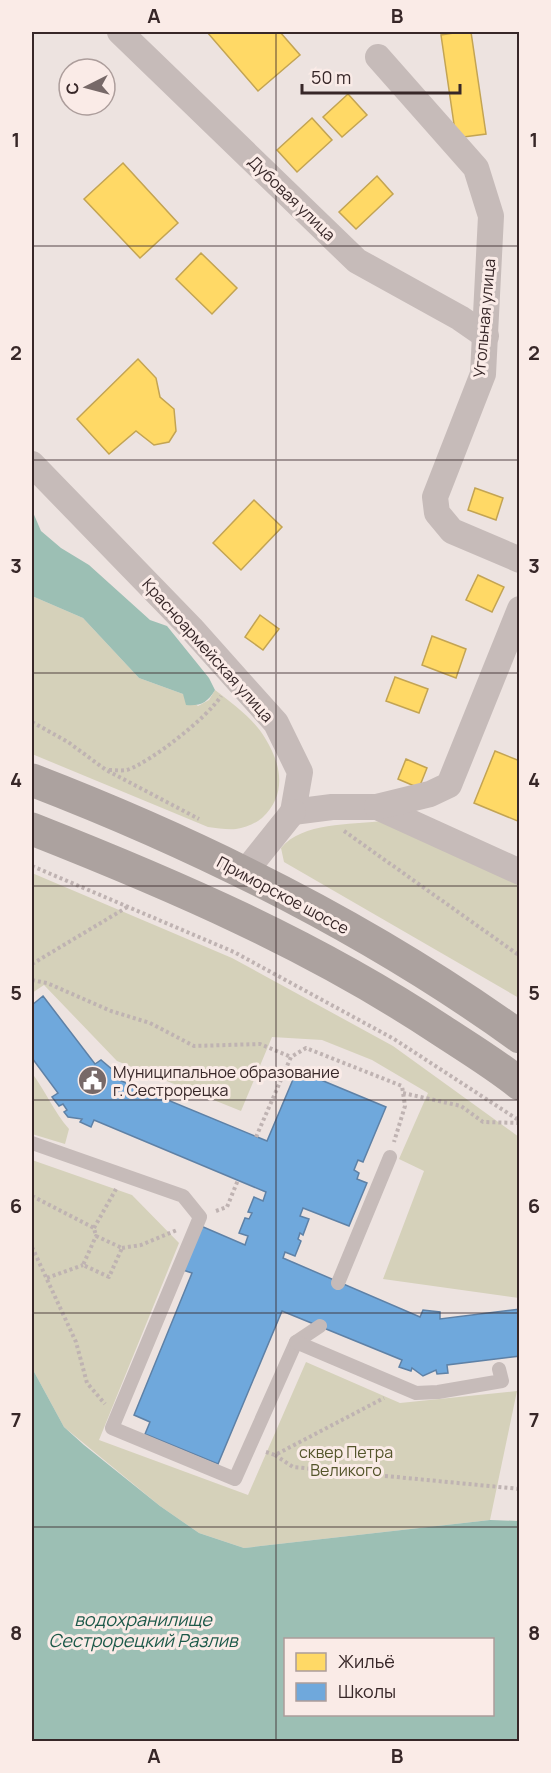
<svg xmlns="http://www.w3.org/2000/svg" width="551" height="1773" font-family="Manrope,sans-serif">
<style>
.green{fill:#d5d1ba}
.water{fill:#9cbfb4;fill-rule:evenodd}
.homes{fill:#ffd966;stroke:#c3a453;stroke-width:1.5}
.schools{fill:#6fa8dc;stroke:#5e81a6;stroke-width:1.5}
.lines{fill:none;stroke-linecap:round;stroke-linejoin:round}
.path{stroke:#bfb3b2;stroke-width:4;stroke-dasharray:3 3;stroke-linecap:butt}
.lane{stroke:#c6bbb9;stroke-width:14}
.street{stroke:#c6bbb9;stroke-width:26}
.highway{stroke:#aca29f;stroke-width:33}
.grid{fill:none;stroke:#372728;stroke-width:1.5;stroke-opacity:0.55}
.labels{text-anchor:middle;stroke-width:6;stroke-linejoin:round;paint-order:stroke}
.street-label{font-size:16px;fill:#372728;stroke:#faebe7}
.poi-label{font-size:16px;fill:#372728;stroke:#faebe7;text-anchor:start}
.park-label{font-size:16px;fill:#54552b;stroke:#faebe7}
.water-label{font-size:18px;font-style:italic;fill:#1c5949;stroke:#faebe7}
.neatline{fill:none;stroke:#372728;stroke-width:2}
.grid-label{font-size:20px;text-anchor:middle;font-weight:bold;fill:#372728}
</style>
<rect width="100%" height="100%" fill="#ede3e0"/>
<!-- green -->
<g class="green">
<path d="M32 596 83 618 139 678 183 694 198 706 209 700 215 690C233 704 253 718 265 738 282 765 287 795 262 818 256 823 245 828 236 829 228 830 217 828 208 827L32 754Z"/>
<path d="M381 821 519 883V998L284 862 281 848C302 822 351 825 381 821Z"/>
<path d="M32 873 232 958 393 1046 519 1137V1298L383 1279 424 1171 399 1159 428 1093 372 1060 322 1040 272 1037 241 1111 117 1061 44 985 32 993Z"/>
<path d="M32 1073C46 1092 54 1112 69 1129L65 1144 32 1134Z"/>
<path d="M32 1160 132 1195 179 1243 99 1440 248 1495 306 1362 400 1403 517 1391 490 1520 244 1548 199 1533 160 1506 64 1427 32 1368Z"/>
</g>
<!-- water -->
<g class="water">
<path d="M32 510 41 531 61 548 89 565 150 620 167 626 209 678 215 690C207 703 201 706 186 705L183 694 139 678 83 618 32 596Z"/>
<path d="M32 1368 64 1427 84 1445 160 1506 199 1533 244 1548 490 1520 519 1521V1741H32ZM286 1640H492V1714H286Z"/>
</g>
<!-- homes -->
<g class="homes">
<path d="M207 32H280L300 55 258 91Z"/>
<path d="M460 32H471L486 134 456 138 441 35Z"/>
<path d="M348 94 367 115 342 137 323 117Z"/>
<path d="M312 118 332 140 297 172 277 150Z"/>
<path d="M123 163 178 223 140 258 84 199Z"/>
<path d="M377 176 393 194 356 229 339 212Z"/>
<path d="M201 253 237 288 212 314 176 279Z"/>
<path d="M138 359 156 378 160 397 174 409 176 431 169 442 154 445 136 431 109 454 77 419Z"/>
<path d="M475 488 503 498 496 520 468 510Z"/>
<path d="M254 500 282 527 241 570 213 543Z"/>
<path d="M478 575 504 587 492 612 466 600Z"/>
<path d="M260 615 279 629 263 650 245 637Z"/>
<path d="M432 636 466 649 456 678 422 665Z"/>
<path d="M395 677 428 689 419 713 386 701Z"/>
<path d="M495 751 520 761V822L474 803Z"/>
<path d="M406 759 427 768 419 788 398 779Z"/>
</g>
<!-- schools -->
<path class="schools" d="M43 996 95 1064 101 1060 114 1071 112 1077 267 1141 297 1070 386 1107 363 1162 358 1160 354 1170 359 1173 357 1179 367 1183 349 1226 303 1208 300 1216 309 1219 303 1235 300 1233 298 1239 301 1241 295 1256 285 1252 283 1258 420 1317 423 1310 440 1312V1319L520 1309V1356L447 1365 448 1373 437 1374 436 1370 423 1376 412 1368 411 1371 399 1367 402 1360 282 1311 218 1464 145 1434 150 1422 134 1415 192 1273 183 1270 201 1226 245 1245 248 1236 239 1233 245 1218 249 1219 252 1213 248 1212 254 1197 263 1201 266 1192 94 1120 91 1127 80 1122 82 1119 68 1117 64 1112 67 1110 63 1104 59 1106 52 1097 58 1093 32 1058V1005Z"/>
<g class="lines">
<!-- path -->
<g class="path">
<path d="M32 722 68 742 106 770 199 819"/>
<path d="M109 770C115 770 121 771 127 770 151 762 208 717 221 696"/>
<path d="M344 831 520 956"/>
<path d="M32 866 234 952 394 1039 520 1121"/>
<path d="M32 964 129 906"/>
<path d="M32 980 47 983 111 1011 150 1023 194 1046 260 1044 291 1057"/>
<path d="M403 1093 461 1106 483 1122 519 1123"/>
<path d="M256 1137 291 1057 306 1048 402 1086 405 1106 394 1142"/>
<path d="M32 1196 94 1228 96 1236"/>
<path d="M216 1211 227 1207 238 1180"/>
<path d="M94 1228 116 1189"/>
<path d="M96 1236 122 1248 109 1277 83 1265Z"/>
<path d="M32 1247 76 1342 87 1383 105 1404"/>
<path d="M122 1248 141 1245 177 1230"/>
<path d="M47 1278 83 1265"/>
<path d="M266 1452 275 1455 384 1398"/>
<path d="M275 1455 293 1467 520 1489"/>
</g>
<!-- lane -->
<g class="lane">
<path d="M32 1143 183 1196 200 1217 112 1428 235 1479 296 1342 320 1326"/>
<path d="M338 1283 390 1157"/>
<path d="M296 1342 416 1393 438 1392 502 1381 499 1369"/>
</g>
<!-- street -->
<g class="street">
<path d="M120 32 357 261 460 318 486 336"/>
<path d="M378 57 476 168 491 216 483 374 435 497 437 513 452 531 520 560"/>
<path d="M32 464 191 628 276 723 300 772 293 812 332 807H377L520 872"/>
<path d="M377 807 430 794 449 785 520 609"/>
<path d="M245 872 293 812"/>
</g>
<!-- highway -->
<g class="highway">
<path d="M32 780C203 846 370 929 520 1037"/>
<path d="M32 829C174 885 313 945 441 1030 467 1047 495 1064 520 1084"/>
</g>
</g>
<!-- grid -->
<path class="grid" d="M276 32V1742M32 246H520M32 460H520M32 673H520M32 886H520M32 1100H520M32 1313H520M32 1527H520"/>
<!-- icons -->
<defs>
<symbol id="civic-disc" viewBox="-11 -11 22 22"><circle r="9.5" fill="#776968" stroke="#faebe7"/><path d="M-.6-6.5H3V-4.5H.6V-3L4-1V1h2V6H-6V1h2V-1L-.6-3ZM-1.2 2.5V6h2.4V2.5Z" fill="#fff"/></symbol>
</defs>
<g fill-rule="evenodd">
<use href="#civic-disc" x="76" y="1064" width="33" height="33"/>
</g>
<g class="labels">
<!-- street labels -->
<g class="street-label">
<text transform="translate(292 198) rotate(44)" y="6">Дубовая улица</text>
<text transform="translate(484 318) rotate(-85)" y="6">Угольная улица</text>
<text transform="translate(208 650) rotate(48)" y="6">Красноармейская улица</text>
<text transform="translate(283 895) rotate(28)" y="6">Приморское шоссе</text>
</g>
<!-- poi labels -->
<g class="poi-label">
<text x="113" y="1078">Муниципальное образование<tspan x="113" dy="18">г. Сестрорецка</tspan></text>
</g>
<!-- park labels -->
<g class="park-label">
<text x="346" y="1458">сквер Петра<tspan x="346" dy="18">Великого</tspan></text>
</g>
<!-- water labels -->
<g class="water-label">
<text x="143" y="1626">водохранилище<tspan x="143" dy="21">Сестрорецкий Разлив</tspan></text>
</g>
</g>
<!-- border -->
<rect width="551" height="1773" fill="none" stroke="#faebe7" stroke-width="66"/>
<!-- legend -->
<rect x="284" y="1638" width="210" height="78" fill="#faebe7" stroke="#ac9d9b" stroke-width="1.5"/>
<rect x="296" y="1653" width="30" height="18" fill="#ffd966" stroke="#ac9d9b" stroke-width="1.5"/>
<text x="338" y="1668" font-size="18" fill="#372728">Жильё</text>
<rect x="296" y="1683" width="30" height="18" fill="#6fa8dc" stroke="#ac9d9b" stroke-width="1.5"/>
<text x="338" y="1698" font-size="18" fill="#372728">Школы</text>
<!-- north arrow -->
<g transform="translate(87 87) rotate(264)"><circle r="28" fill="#faebe7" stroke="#ac9d9b" stroke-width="1.5"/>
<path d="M0-4.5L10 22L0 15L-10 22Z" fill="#776968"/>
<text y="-9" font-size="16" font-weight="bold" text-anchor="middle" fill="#372728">С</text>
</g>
<!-- scale -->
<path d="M302 84v9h158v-9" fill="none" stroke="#372728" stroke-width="3"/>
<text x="311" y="84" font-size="18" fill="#372728" stroke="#faebe7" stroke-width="4.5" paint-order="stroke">50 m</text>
<rect x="33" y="33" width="485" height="1707" class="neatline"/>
<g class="grid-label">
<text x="154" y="23">A</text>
<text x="397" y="23">B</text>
<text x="16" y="147">1</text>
<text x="534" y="147">1</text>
<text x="16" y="360">2</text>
<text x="534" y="360">2</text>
<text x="16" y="573">3</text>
<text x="534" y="573">3</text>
<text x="16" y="787">4</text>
<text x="534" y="787">4</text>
<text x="16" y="1000">5</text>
<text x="534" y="1000">5</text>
<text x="16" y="1213">6</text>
<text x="534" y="1213">6</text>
<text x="16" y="1427">7</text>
<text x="534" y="1427">7</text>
<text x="16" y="1640">8</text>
<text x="534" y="1640">8</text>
<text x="154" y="1763">A</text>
<text x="397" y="1763">B</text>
</g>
</svg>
